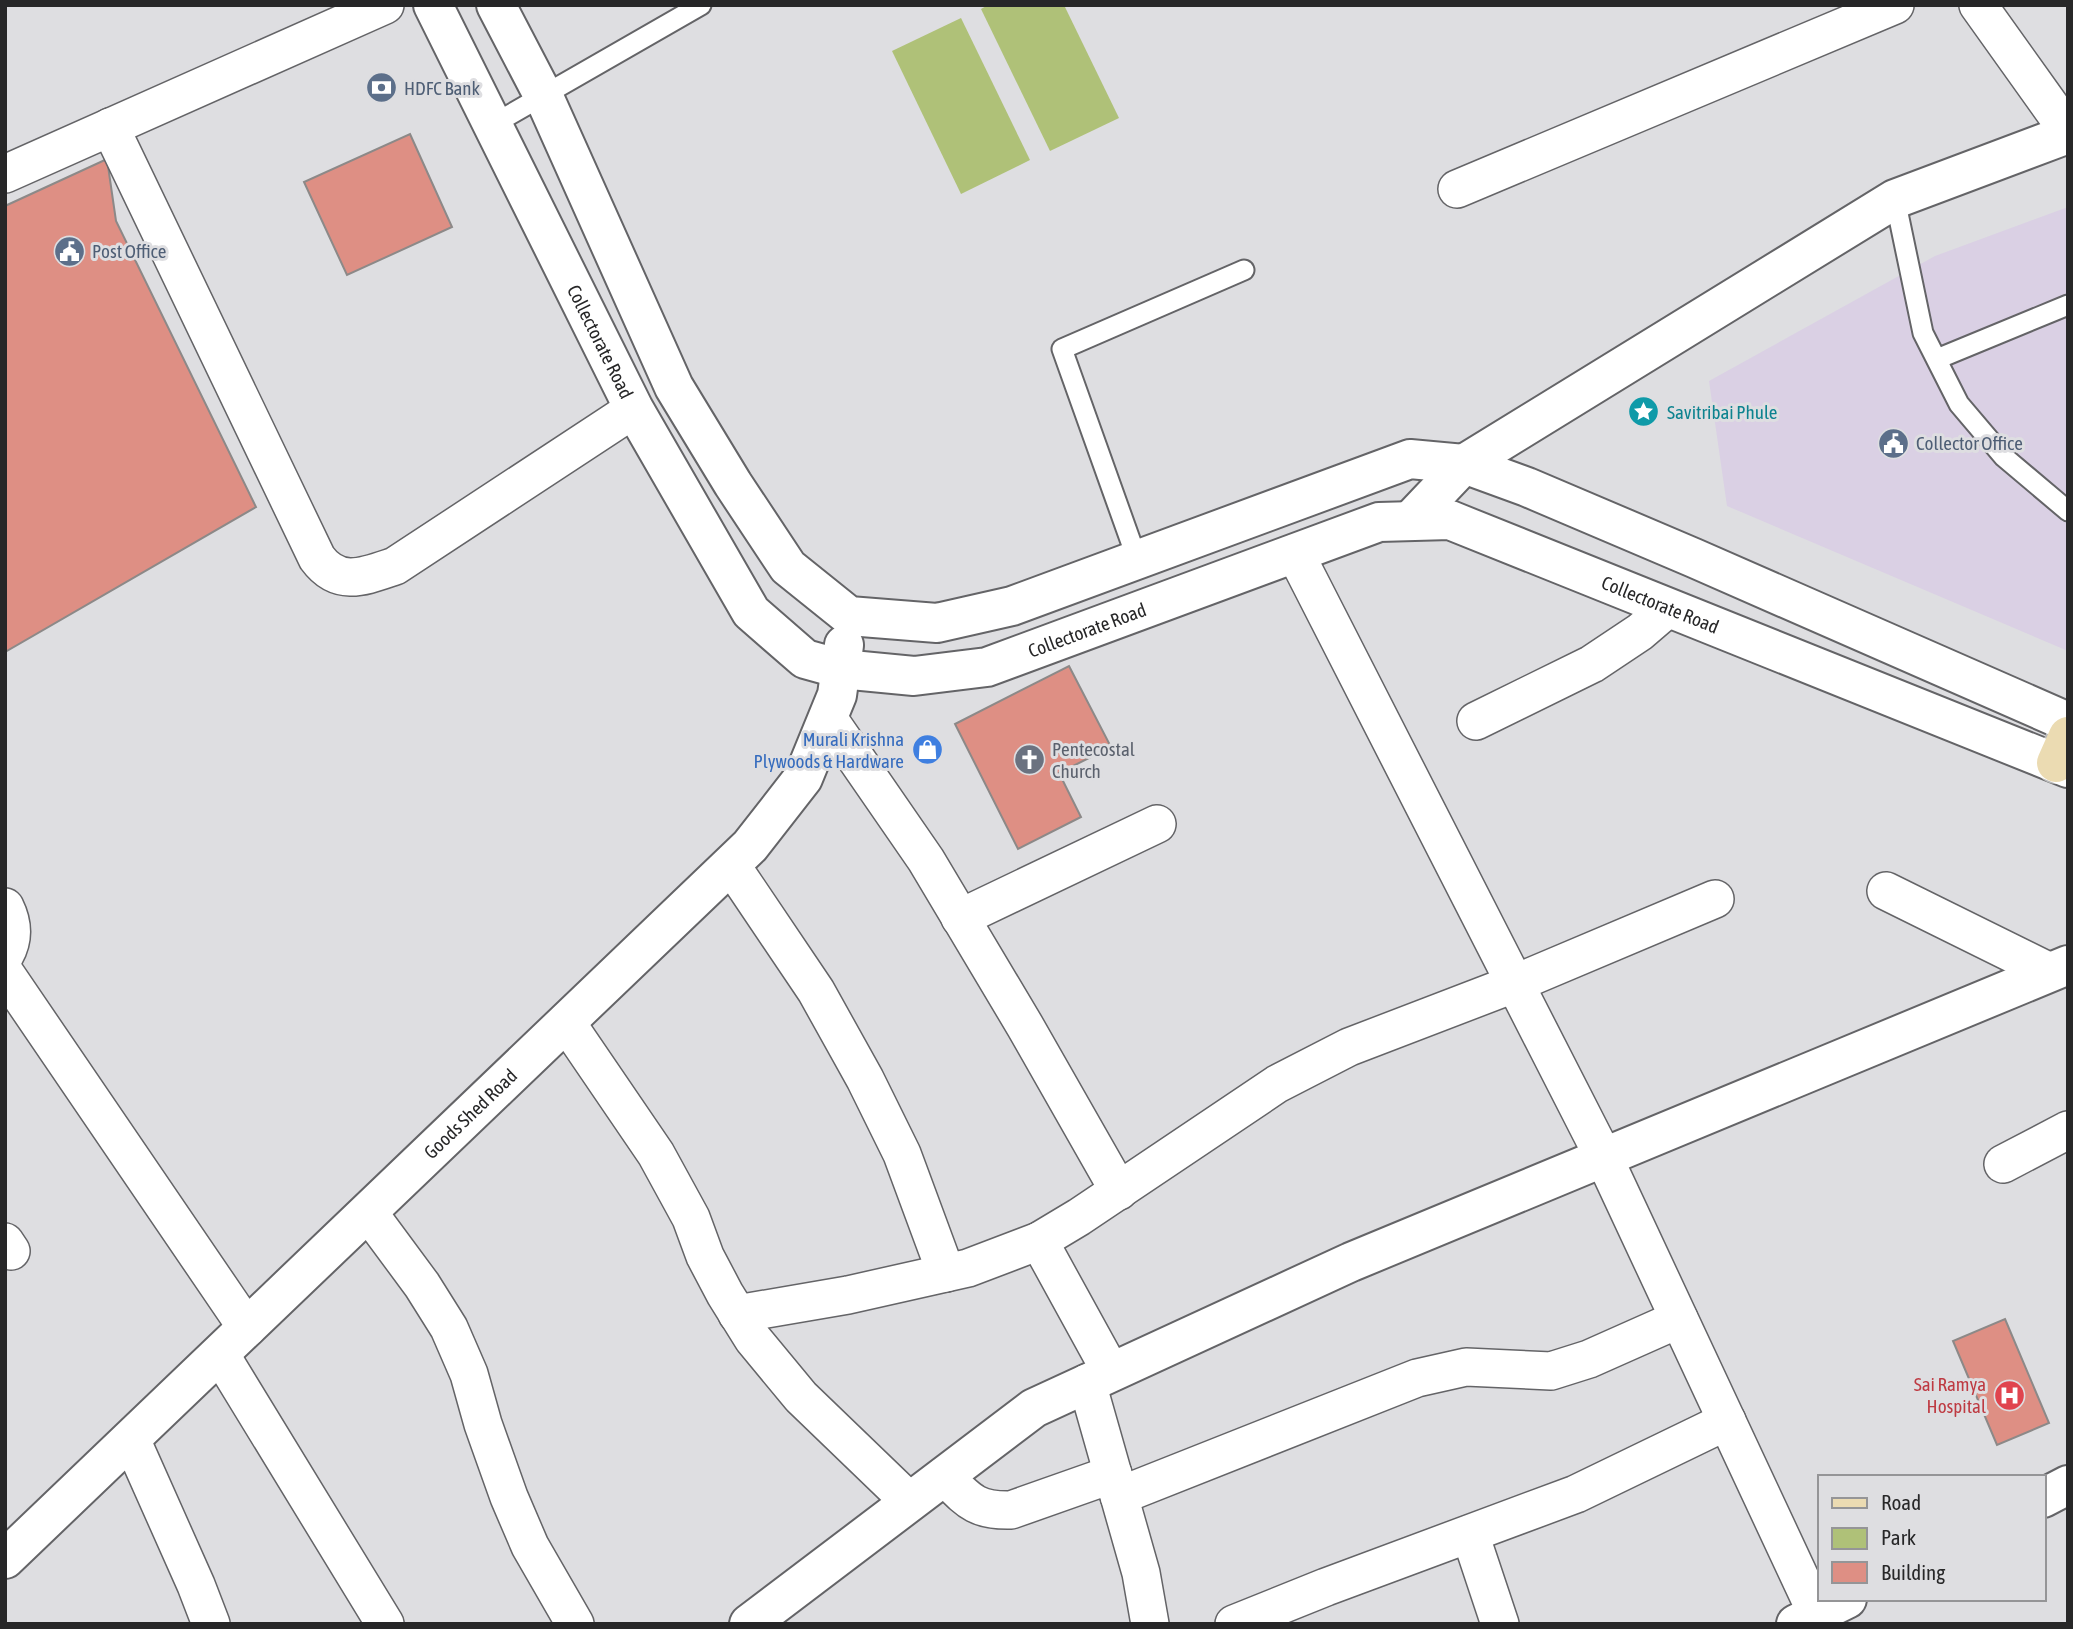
<svg xmlns="http://www.w3.org/2000/svg" width="2073" height="1629" font-family="'Asap Condensed',sans-serif">
<style>
.commercial{fill:#dad0e4}
.green{fill:#afc178}
.building{fill:#de8f84;stroke:#8c8988;stroke-width:2}
.lines{fill:none;stroke-linecap:round;stroke-linejoin:round}
.service-casing{stroke:#646467;stroke-width:23}
.minor-casing{stroke:#646467;stroke-width:40}
.tertiary-casing{stroke:#646467;stroke-width:42}
.primary-casing{stroke:#bababa;stroke-width:42}
.service{stroke:#fff;stroke-width:19}
.minor{stroke:#fff;stroke-width:37}
.tertiary{stroke:#fff;stroke-width:38}
.primary{stroke:#ebdbb2;stroke-width:38}
.labels{text-anchor:middle;stroke-width:6;stroke-linejoin:round;paint-order:stroke}
.service-label{font-size:19px;fill:#4e5e75;stroke:#dedee1;text-anchor:start}
.street-label{font-size:19px;fill:#272728;stroke:#dedee1}
.culture-label{font-size:19px;fill:#0d838f;stroke:#dedee1;text-anchor:start}
.shop-label{font-size:19px;fill:#366cbe;stroke:#dedee1;text-anchor:end}
.worship-label{font-size:19px;fill:#5b616d;stroke:#dedee1;text-anchor:start}
.health-label{font-size:19px;fill:#be3a42;stroke:#dedee1;text-anchor:end}
</style>
<rect width="100%" height="100%" fill="#dedee1"/>
<!-- commercial -->
<path class="commercial" d="M2068 207V651L1727 506 1709 381 1935 256Z"/>
<!-- green -->
<g class="green">
<path d="M988 5H1064L1119 118 1050 151 981 9Z"/>
<path d="M961 18 1030 160 961 194 892 51Z"/>
</g>
<!-- building -->
<g class="building">
<path d="M410 134 452 227 347 275 304 182Z"/>
<path d="M107 159 116 221 256 507 5 652V206Z"/>
<path d="M1069 666 1111 747 1059 773 1081 817 1018 849 955 724Z"/>
<path d="M2005 1319 2049 1423 1997 1445 1953 1341Z"/>
</g>
<g class="lines">
<defs>
<g id="service">
<path d="M492 125 701 5"/>
<path d="M1895 199 1923 333 1959 404 2004 457 2068 511"/>
<path d="M1937 359 2068 305"/>
<path d="M1137 559 1062 349 1244 270"/>
</g>
<g id="minor">
<path d="M1978 5 2068 131"/>
<path d="M110 127 317 558C339 588 365 576 395 566L634 409"/>
<path d="M5 174 385 5"/>
<path d="M1457 189 1895 5"/>
<path d="M1295 553 1604 1158 1817 1614"/>
<path d="M828 718 926 860 1025 1026 1119 1191"/>
<path d="M1476 721 1592 664 1640 632 1668 608"/>
<path d="M731 865 816 991 865 1079 902 1154 946 1273"/>
<path d="M1886 891 2050 972"/>
<path d="M5 907C13 923 14 939 5 955"/>
<path d="M960 918 1157 824"/>
<path d="M5 973 247 1328"/>
<path d="M566 1022 656 1154 691 1218 705 1256 725 1294 753 1339 801 1397 910 1502"/>
<path d="M2003 1164 2068 1130"/>
<path d="M368 1212 422 1285 449 1328 469 1374 483 1424 509 1497 530 1546 575 1624"/>
<path d="M1039 1241 1111 1372"/>
<path d="M5 1242 11 1251"/>
<path d="M737 1314 848 1295 968 1268 1039 1241 1079 1217 1277 1084 1349 1047 1516 983 1715 899"/>
<path d="M220 1354 385 1624"/>
<path d="M1087 1383 1141 1573 1150 1624"/>
<path d="M131 1439 196 1585 211 1624"/>
<path d="M944 1476C968 1500 975 1511 1011 1510L1113 1474"/>
<path d="M1119 1496 1417 1378 1466 1367 1551 1371 1589 1359 1679 1319"/>
<path d="M1470 1534 1500 1624"/>
<path d="M1234 1624 1326 1587 1576 1494 1727 1421"/>
</g>
<g id="tertiary">
<path id="s1" d="M433 5 634 409 751 612 805 659 841 669 914 676 987 667 1379 522 1450 520 2068 768"/>
<path d="M496 5 544 97 674 387 733 484 788 567 849 616 937 623 1012 606 1410 459 1464 464 1527 487 1694 558 2068 722"/>
<path d="M1410 521 1464 464 1895 199 2068 134"/>
<path d="M2043 1498 2068 1485"/>
<path id="s2" d="M5 1559 750 846 803 778 837 695 844 645"/>
<path d="M749 1624 1034 1408 1351 1262 2068 965"/>
<path d="M1796 1624 1847 1599"/>
</g>
<path id="primary" d="M2056 763 2068 736"/>
</defs>
<!-- service casing -->
<use href="#service" class="service-casing"/>
<!-- minor casing -->
<use href="#minor" class="minor-casing"/>
<!-- tertiary casing -->
<use href="#tertiary" class="tertiary-casing"/>
<!-- primary casing -->
<use href="#primary" class="primary-casing"/>
<!-- service -->
<use href="#service" class="service"/>
<!-- minor -->
<use href="#minor" class="minor"/>
<!-- tertiary -->
<use href="#tertiary" class="tertiary"/>
<!-- primary -->
<use href="#primary" class="primary"/>
</g>
<!-- icons -->
<defs>
<symbol id="bank-disc" viewBox="-11 -11 22 22"><circle r="9.5" fill="#5c6f8a" stroke="#dedee1"/><path d="M-6-4H6V4H-6ZM0-2.3a2.3 2.3 0 1 0 0 4.6a2.3 2.3 0 1 0 0-4.6Z" fill="#fff"/></symbol>
<symbol id="civic-disc" viewBox="-11 -11 22 22"><circle r="9.5" fill="#5c6f8a" stroke="#dedee1"/><path d="M-.6-6.5H3V-4.5H.6V-3L4-1V1h2V6H-6V1h2V-1L-.6-3ZM-1.2 2.5V6h2.4V2.5Z" fill="#fff"/></symbol>
<symbol id="sight-disc" viewBox="-11 -11 22 22"><circle r="9.5" fill="#0f9aa8" stroke="#dedee1"/><path d="M0-6L1.8-2.2L6-1.7L2.9 1.2L3.7 5.4L0 3.3L-3.7 5.4L-2.9 1.2L-6-1.7L-1.8-2.2Z" fill="#fff"/></symbol>
<symbol id="shop-disc" viewBox="-11 -11 22 22"><circle r="9.5" fill="#3f7fe0" stroke="#dedee1"/><path d="M-5-2.5h2.3a2.7 3.5 0 0 1 5.4 0H5L5.5 6h-11ZM-1.5-2.5h3a1.5 2.3 0 0 0-3 0Z" fill="#fff"/></symbol>
<symbol id="church-disc" viewBox="-11 -11 22 22"><circle r="9.5" fill="#6b7280" stroke="#dedee1"/><path d="M-1.2-6h2.4v3.5h3.3v2.4h-3.3V6h-2.4V-.1h-3.3v-2.4h3.3Z" fill="#fff"/></symbol>
<symbol id="hospital-disc" viewBox="-11 -11 22 22"><circle r="9.5" fill="#e0444e" stroke="#dedee1"/><path d="M-5-5h3v3.5h4V-5h3V5h-3V1.5h-4V5h-3Z" fill="#fff"/></symbol>
</defs>
<g fill-rule="evenodd">
<use href="#bank-disc" x="364" y="70" width="35" height="35"/>
<use href="#civic-disc" x="52" y="234" width="35" height="35"/>
<use href="#sight-disc" x="1626" y="394" width="35" height="35"/>
<use href="#civic-disc" x="1876" y="426" width="35" height="35"/>
<use href="#shop-disc" x="910" y="732" width="35" height="35"/>
<use href="#church-disc" x="1012" y="742" width="35" height="35"/>
<use href="#hospital-disc" x="1992" y="1378" width="35" height="35"/>
</g>
<g class="labels">
<!-- service labels -->
<g class="service-label">
<text x="404" y="95">HDFC Bank</text>
<text x="92" y="258">Post Office</text>
<text x="1916" y="450">Collector Office</text>
</g>
<!-- street labels -->
<g class="street-label">
<text dy="7" stroke="none"><textPath href="#s1" startOffset="376">Collectorate Road</textPath></text>
<text dy="7" stroke="none"><textPath href="#s1" startOffset="1657">Collectorate Road</textPath></text>
<text dy="7" stroke="none"><textPath href="#s1" startOffset="1048">Collectorate Road</textPath></text>
<text dy="7" stroke="none"><textPath href="#s2" startOffset="644">Goods Shed Road</textPath></text>
</g>
<!-- culture labels -->
<g class="culture-label">
<text x="1667" y="419">Savitribai Phule</text>
</g>
<!-- shop labels -->
<g class="shop-label">
<text x="904" y="746">Murali Krishna<tspan x="904" dy="22">Plywoods &amp; Hardware</tspan></text>
</g>
<!-- worship labels -->
<g class="worship-label">
<text x="1052" y="756">Pentecostal<tspan x="1052" dy="22">Church</tspan></text>
</g>
<!-- health labels -->
<g class="health-label">
<text x="1986" y="1391">Sai Ramya<tspan x="1986" dy="22">Hospital</tspan></text>
</g>
</g>
<!-- border -->
<rect width="2073" height="1629" fill="none" stroke="#272728" stroke-width="14"/>
<!-- legend -->
<rect x="1818" y="1475" width="228" height="126" fill="#dedee1" stroke="#959597" stroke-width="2"/>
<rect x="1832" y="1498" width="35" height="10" fill="#ebdbb2" stroke="#959597" stroke-width="2"/>
<text x="1881" y="1510" font-size="21" fill="#272728">Road</text>
<rect x="1832" y="1528" width="35" height="21" fill="#afc178" stroke="#959597" stroke-width="2"/>
<text x="1881" y="1545" font-size="21" fill="#272728">Park</text>
<rect x="1832" y="1562" width="35" height="21" fill="#de8f84" stroke="#959597" stroke-width="2"/>
<text x="1881" y="1580" font-size="21" fill="#272728">Building</text>
</svg>
